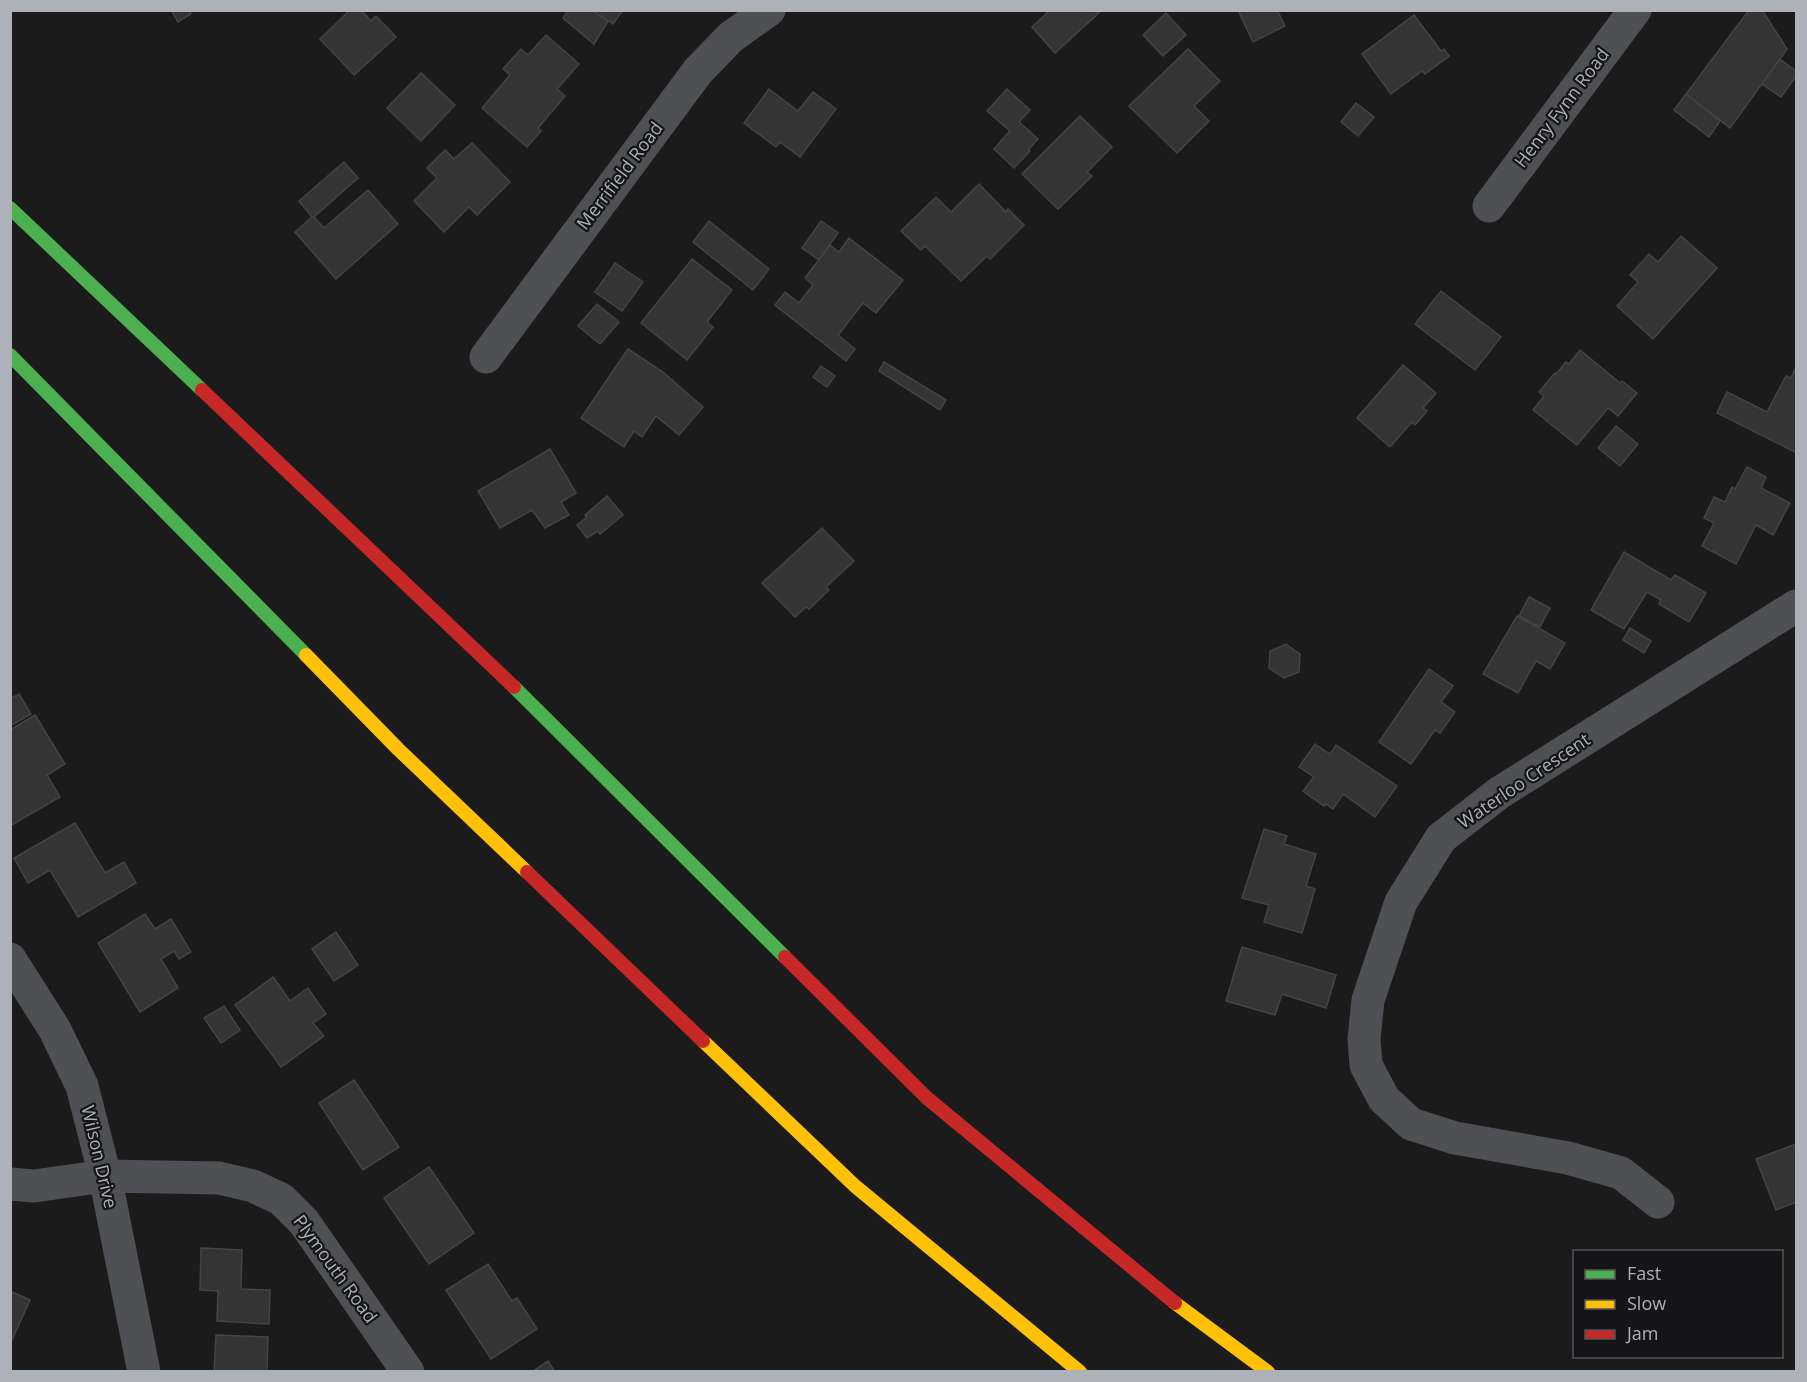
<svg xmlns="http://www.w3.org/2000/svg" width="1807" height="1382" font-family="'Open Sans',sans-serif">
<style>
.building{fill:#343435;stroke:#434447;stroke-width:1.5}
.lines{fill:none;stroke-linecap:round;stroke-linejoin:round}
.street{stroke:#4f5054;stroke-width:33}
.fast{stroke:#4caf50;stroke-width:14}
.slow{stroke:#ffc107;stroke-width:14}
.jam{stroke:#c62828;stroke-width:14}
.labels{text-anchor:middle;stroke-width:4.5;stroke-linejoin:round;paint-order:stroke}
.street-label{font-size:18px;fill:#adb2ba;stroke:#151517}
</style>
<rect width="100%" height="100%" fill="#1b1b1b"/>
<!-- building -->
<g class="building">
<path d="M171 10H189L191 14 178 22Z"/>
<path d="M350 10H361L371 21 376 16 396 37 354 75 320 39Z"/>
<path d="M568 10H592L608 21 594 44 563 18Z"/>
<path d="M592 10H623L613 24Z"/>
<path d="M1045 10H1102L1055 53 1032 27 1047 13Z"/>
<path d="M1238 10H1277L1285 26 1253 42Z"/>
<path d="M1749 10H1762L1787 49 1730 128 1686 94Z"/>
<path d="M1166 13 1186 35 1163 56 1143 35Z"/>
<path d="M1414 15 1441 51 1444 49 1449 56 1425 74 1422 71 1391 94 1362 54Z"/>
<path d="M546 35 579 64 557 89 565 96 538 128 541 131 527 147 482 108 510 75 503 69 521 49 528 55Z"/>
<path d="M1188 49 1220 81 1194 106 1209 121 1177 153 1129 106Z"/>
<path d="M1780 59 1796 71V76L1781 97 1762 84Z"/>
<path d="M421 73 455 105 421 141 387 108Z"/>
<path d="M769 89 798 111 813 92 836 109 800 157 780 142 776 147 744 123Z"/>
<path d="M1007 89 1030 110 1019 122 1038 139 1028 150 1030 151 1014 168 994 149 1010 131 987 111Z"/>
<path d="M1686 94 1720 121 1709 137 1674 110Z"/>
<path d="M1356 103 1374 117 1358 136 1341 122Z"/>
<path d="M1080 116 1112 147 1087 172 1092 176 1058 209 1022 174Z"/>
<path d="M472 143 510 182 477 215 469 207 444 232 414 201 437 178 427 168 445 150 454 159Z"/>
<path d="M344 162 358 178 314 217 324 228 368 190 398 224 336 279 295 232 312 217 299 201Z"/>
<path d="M979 184 1006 212 1008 209 1024 225 990 259 987 256 961 281 925 246 921 250 901 231 936 197 951 212Z"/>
<path d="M709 221 769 269 753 290 693 242Z"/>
<path d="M821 221 838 233 819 260 802 248Z"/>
<path d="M1681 236 1717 268 1653 339 1617 306 1638 282 1630 275 1649 254 1658 262Z"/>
<path d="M849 238 903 280 876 313 863 303 838 335 855 349 846 361 775 305 785 292 799 303 813 285 805 278 830 245 839 252Z"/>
<path d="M692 259 732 290 707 322 713 327 687 360 641 323Z"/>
<path d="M615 263 643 282 622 311 595 292Z"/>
<path d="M1441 291 1501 337 1475 370 1415 324Z"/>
<path d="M597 304 619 322 600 344 578 326Z"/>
<path d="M628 349 663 372 703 407 679 435 656 416 642 437 634 431 624 447 581 418Z"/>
<path d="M1580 350 1620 383 1622 381 1637 393 1618 416 1608 408 1577 445 1533 410 1544 396 1539 392 1555 373 1556 374 1566 362 1569 364Z"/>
<path d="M884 362 946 400 940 410 879 371Z"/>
<path d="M1403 365 1436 393 1423 408 1427 411 1415 425 1412 422 1390 447 1357 418Z"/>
<path d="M821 366 835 376 827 387 813 377Z"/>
<path d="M1796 367V449L1795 452 1717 413 1727 392 1767 412 1786 376 1791 378Z"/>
<path d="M1616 426 1638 444 1620 466 1598 448Z"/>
<path d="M550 449 576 493 561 502 569 515 545 528 532 510 500 528 478 491Z"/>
<path d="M1747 467 1766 477 1761 488 1790 503 1773 535 1756 525 1736 564 1702 546 1714 523 1704 518 1714 497 1725 502 1732 487 1735 489Z"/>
<path d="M607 496 623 515 600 534 598 531 587 538 577 525 587 517 585 515Z"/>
<path d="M822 528 854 561 826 587 829 590 809 609 806 607 795 617 762 583Z"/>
<path d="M1624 552 1671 580 1675 575 1706 593 1689 622 1659 604 1661 600 1647 592 1624 629 1591 610Z"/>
<path d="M1529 597 1550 608 1540 627 1519 616Z"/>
<path d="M1517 616 1565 643 1550 669 1536 661 1518 693 1483 674Z"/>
<path d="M1630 628 1651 641 1644 653 1623 640Z"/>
<path d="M1286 644 1300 654 1299 672 1284 678 1269 668 1270 651Z"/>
<path d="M1429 669 1453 686 1441 702 1455 712 1440 733 1435 730 1411 764 1379 742Z"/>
<path d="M19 694 31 714 10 726V699Z"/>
<path d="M35 715 65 764 47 775 60 797 10 826V730Z"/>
<path d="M1315 744 1330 754 1336 745 1397 786 1375 817 1343 794 1333 809 1326 804 1324 806 1303 791 1314 777 1299 767Z"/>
<path d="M75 823 105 873 124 862 136 883 78 917 50 870 28 883 14 858Z"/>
<path d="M1264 829 1287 836 1284 844 1316 854 1306 886 1315 889 1302 933 1264 922 1269 905 1242 898Z"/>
<path d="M145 914 155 929 171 919 191 952 179 959 174 951 161 959 178 988 140 1012 98 943Z"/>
<path d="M336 932 358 965 334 981 312 949Z"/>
<path d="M1242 947 1336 975 1326 1008 1282 994 1275 1015 1226 1001Z"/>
<path d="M273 977 290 1001 308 988 326 1014 313 1023 324 1036 281 1067 235 1005Z"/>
<path d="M224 1006 240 1030 221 1043 204 1018Z"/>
<path d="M354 1080 399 1147 363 1170 319 1103Z"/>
<path d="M1796 1144V1202L1776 1210 1756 1159Z"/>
<path d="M429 1167 474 1233 429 1264 384 1198Z"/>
<path d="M201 1248 242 1250 241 1289 270 1290 269 1324 217 1321 218 1291 200 1290Z"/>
<path d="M488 1264 512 1301 517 1298 537 1329 491 1359 446 1290Z"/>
<path d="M10 1291 30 1300 12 1340H10Z"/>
<path d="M216 1335 268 1337 267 1371 214 1372Z"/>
<path d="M548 1361 555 1372H532Z"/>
</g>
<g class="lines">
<!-- street -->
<g class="street">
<path d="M1489 206 1635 10"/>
<path d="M486 357 698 71 731 37 769 10"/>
<path d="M10 959 55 1030 82 1086 105 1176 144 1372"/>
<path d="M10 1184 34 1186 105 1176 219 1178 253 1186 281 1199 304 1222 408 1372"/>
<path d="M1658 1202 1621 1173 1568 1158 1455 1138 1411 1124 1384 1099 1366 1065 1364 1039 1368 1000 1401 902 1441 838 1499 793 1796 606"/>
</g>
<!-- fast -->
<g class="fast">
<path d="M10 208 202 390"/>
<path d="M10 355 306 655"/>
<path d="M514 687 785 957"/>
</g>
<!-- slow -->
<g class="slow">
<path d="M306 655 398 749 527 872"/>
<path d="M703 1041 855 1186 1080 1372"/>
<path d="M1175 1303 1268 1372"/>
</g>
<!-- jam -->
<g class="jam">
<path d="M202 390 514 687"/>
<path d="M527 872 703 1041"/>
<path d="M785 957 927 1098 1175 1303"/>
</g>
</g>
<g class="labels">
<!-- street labels -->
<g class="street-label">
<text transform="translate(1562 108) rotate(-53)" y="6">Henry Fynn Road</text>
<text transform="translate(620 176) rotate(-53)" y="6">Merrifield Road</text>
<text transform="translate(1524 781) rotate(-34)" y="6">Waterloo Crescent</text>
<text transform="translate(99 1157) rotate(77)" y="6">Wilson Drive</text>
<text transform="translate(335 1269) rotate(54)" y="6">Plymouth Road</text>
</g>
</g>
<!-- border -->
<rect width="1807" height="1382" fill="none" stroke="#adb2ba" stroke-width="24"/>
<!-- legend -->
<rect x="1573" y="1250" width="210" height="108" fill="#151517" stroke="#525458" stroke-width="1.5"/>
<rect x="1585" y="1270" width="30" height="9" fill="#4caf50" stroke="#525458" stroke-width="1.5"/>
<text x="1627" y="1280" font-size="18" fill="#adb2ba">Fast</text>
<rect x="1585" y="1300" width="30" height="9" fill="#ffc107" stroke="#525458" stroke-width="1.5"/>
<text x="1627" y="1310" font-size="18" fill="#adb2ba">Slow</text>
<rect x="1585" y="1330" width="30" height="9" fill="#c62828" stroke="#525458" stroke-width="1.5"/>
<text x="1627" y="1340" font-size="18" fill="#adb2ba">Jam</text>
</svg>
